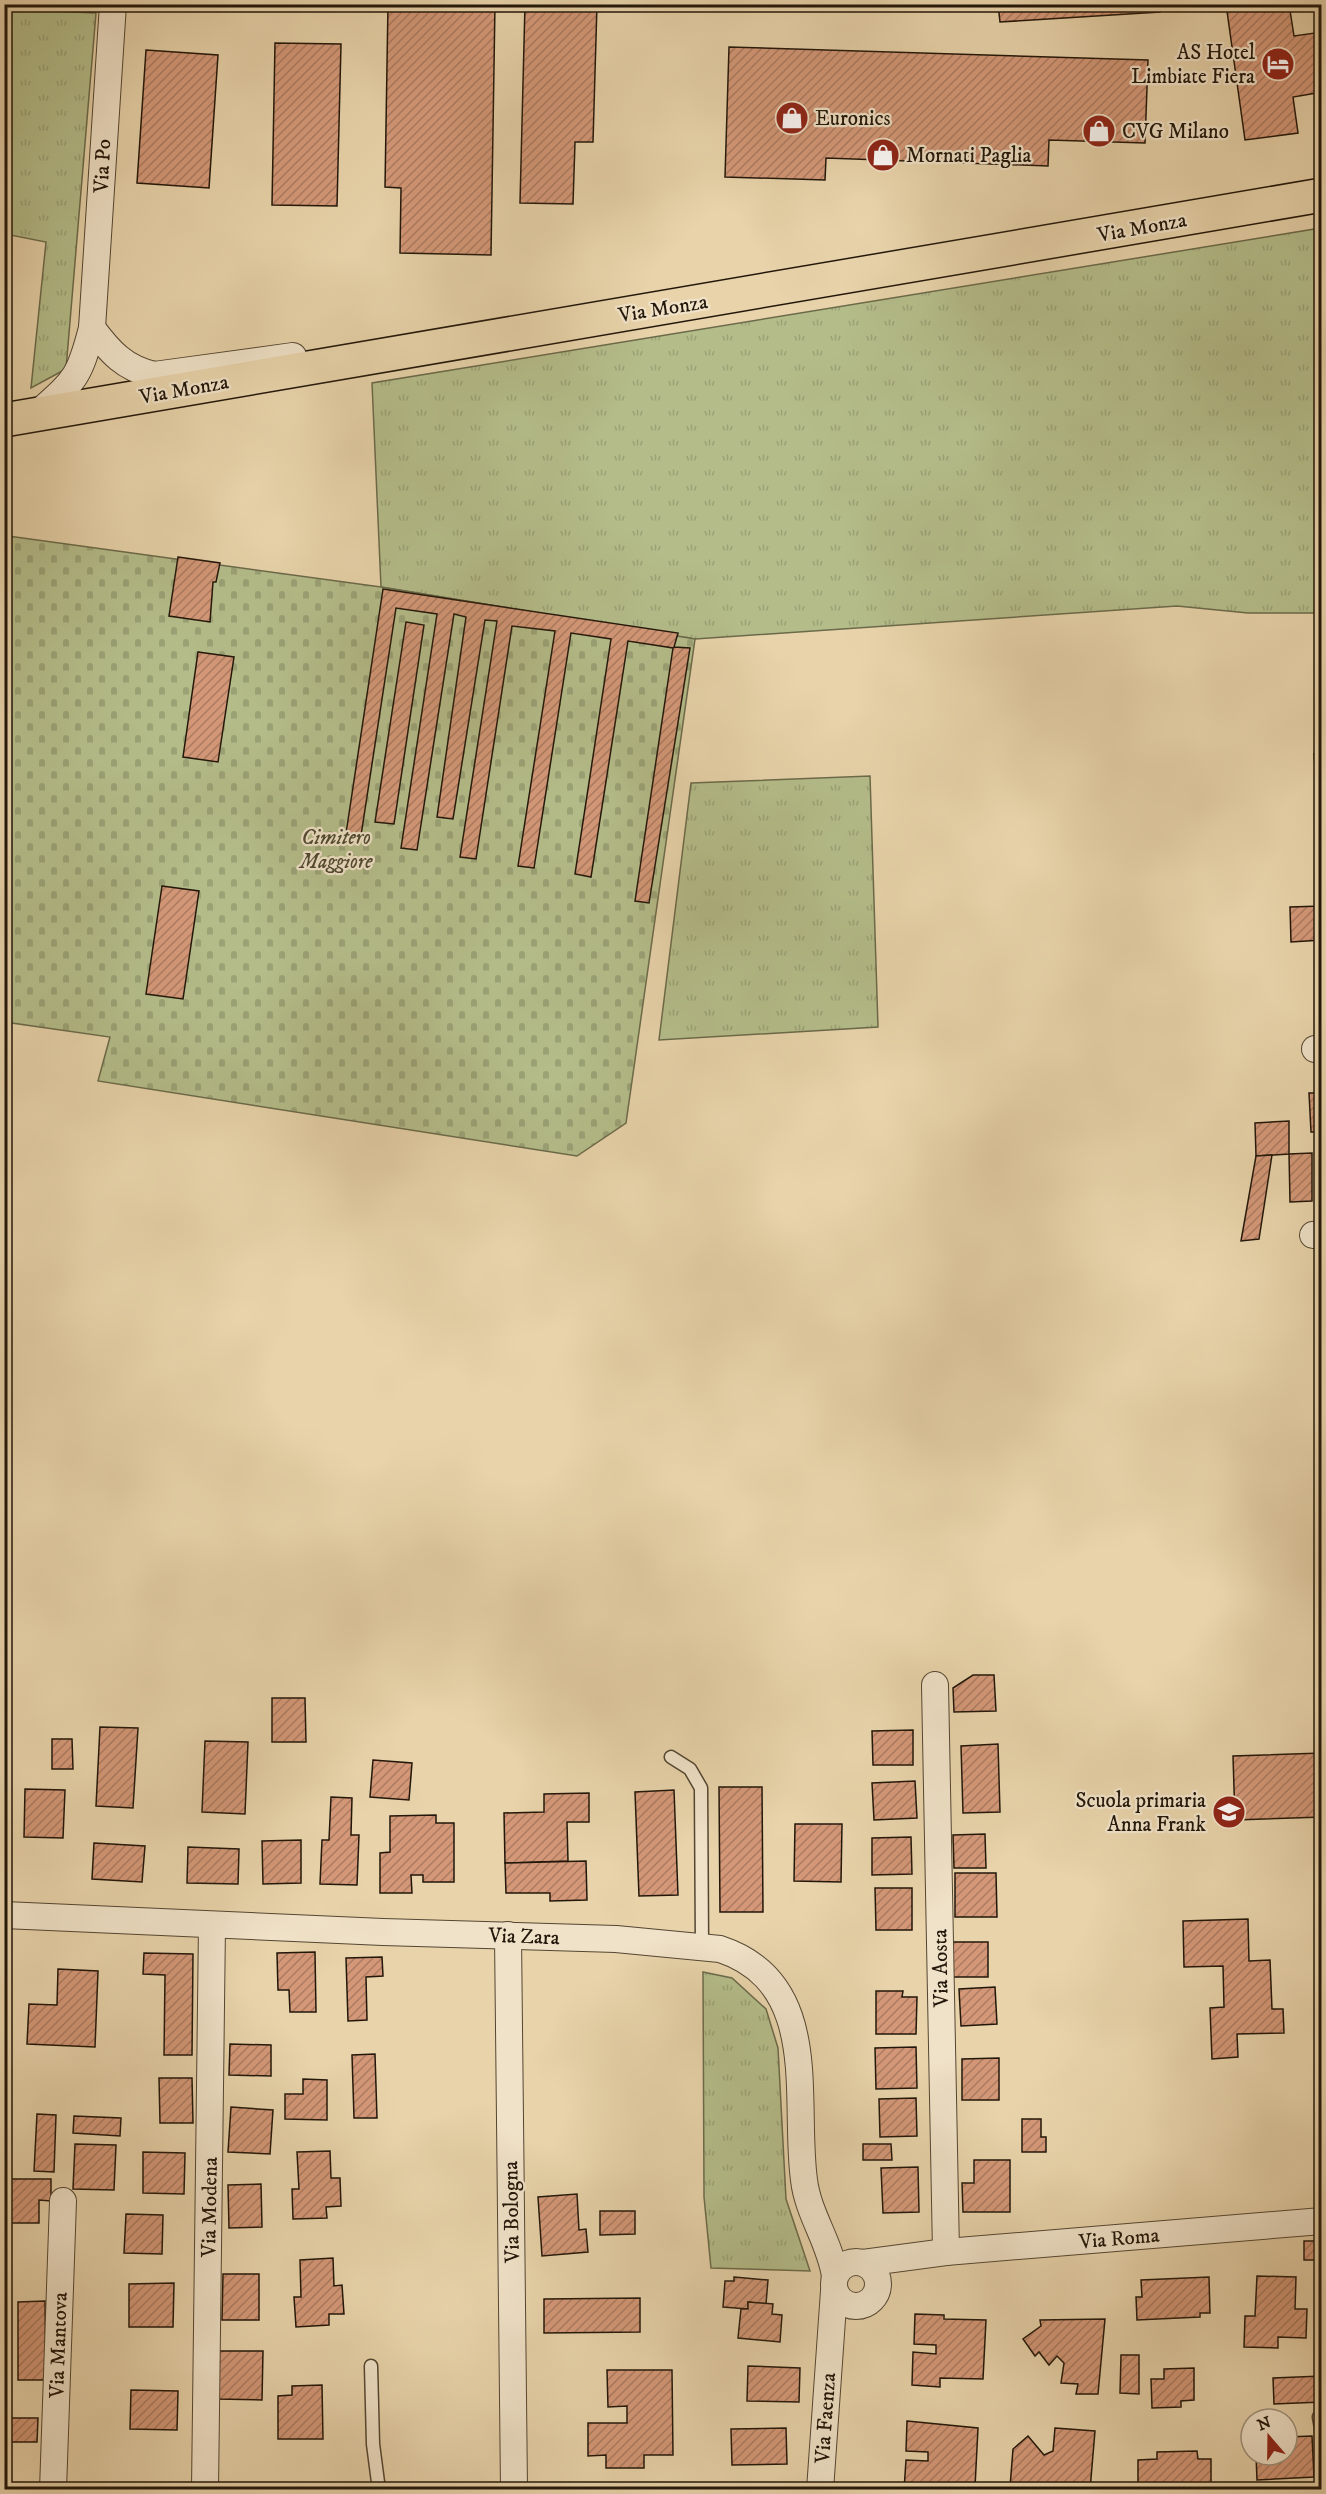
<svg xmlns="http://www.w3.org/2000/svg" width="1326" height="2494" font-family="'IM FELL DW Pica',serif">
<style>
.grass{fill:url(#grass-tufts);stroke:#6b6a4a;stroke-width:1.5}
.cemetery{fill:url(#cemetery-stones);stroke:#6b6a4a;stroke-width:1.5}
.building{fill:url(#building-hatch);stroke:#22170a;stroke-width:1.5}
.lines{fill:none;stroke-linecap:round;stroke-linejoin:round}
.lane-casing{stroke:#544632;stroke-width:15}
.street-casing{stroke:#544632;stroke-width:28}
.primary-casing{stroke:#22170a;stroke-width:36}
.lane{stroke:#f0e2c8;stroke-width:12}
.street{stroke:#f0e2c8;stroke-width:26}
.primary{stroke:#e8d3aa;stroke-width:33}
.labels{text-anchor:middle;stroke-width:4.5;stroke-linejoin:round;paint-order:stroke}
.poi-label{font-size:21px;fill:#22170a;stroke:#f0e2c8;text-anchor:start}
.street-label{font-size:21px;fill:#22170a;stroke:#f0e2c8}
.park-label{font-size:21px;font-style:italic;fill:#4e4930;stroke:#f0e2c8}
</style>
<defs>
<pattern id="grass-tufts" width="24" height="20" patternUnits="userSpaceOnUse" patternTransform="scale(1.5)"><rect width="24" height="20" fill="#b4bd8a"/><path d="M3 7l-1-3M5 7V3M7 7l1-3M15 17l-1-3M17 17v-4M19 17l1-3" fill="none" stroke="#9aa276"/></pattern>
<pattern id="cemetery-stones" width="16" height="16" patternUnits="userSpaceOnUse" patternTransform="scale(1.5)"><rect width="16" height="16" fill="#b4bd8a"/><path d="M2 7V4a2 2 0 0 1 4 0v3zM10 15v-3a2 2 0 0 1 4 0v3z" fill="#9aa276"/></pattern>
<pattern id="building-hatch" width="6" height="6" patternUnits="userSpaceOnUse" patternTransform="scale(1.5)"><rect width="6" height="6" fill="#d49878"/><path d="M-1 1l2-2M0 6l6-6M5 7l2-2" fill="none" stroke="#ac7b61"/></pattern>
</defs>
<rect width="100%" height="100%" fill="#e8d3aa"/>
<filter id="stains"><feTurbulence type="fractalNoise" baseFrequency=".00333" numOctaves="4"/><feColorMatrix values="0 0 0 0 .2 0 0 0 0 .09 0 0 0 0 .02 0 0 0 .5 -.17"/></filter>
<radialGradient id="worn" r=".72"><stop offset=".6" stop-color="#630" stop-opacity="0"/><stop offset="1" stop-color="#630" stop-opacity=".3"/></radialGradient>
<!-- grass -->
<g class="grass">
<path d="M5 9 96 13 66 369 31 388 46 242 5 234Z"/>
<path d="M1321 228V613H1248L1177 606 695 639 381 587 372 383Z"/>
<path d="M870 776 878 1027 659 1040 691 783Z"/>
<path d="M703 1972 732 1978 766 2009 778 2048 786 2199 810 2271 711 2268 704 2197Z"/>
</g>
<!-- cemetery -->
<path class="cemetery" d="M8 536 381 587 695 639 626 1123 577 1156 98 1081 110 1037 5 1022 4 554Z"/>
<!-- building -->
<g class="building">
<path d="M388 4H495L491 255 400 253 401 188 385 187Z"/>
<path d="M525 4H597L593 142H575L573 204 520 203Z"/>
<path d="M998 4H1159L1160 12 1000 22Z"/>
<path d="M1226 4H1289L1294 36 1322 32V92L1293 97 1298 133 1245 140Z"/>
<path d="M275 43 341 44 337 206 272 205Z"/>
<path d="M729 47 1148 60 1145 143 1049 140 1048 166 826 158 825 180 725 177Z"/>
<path d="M146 50 218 55 209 188 137 183Z"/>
<path d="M178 557 220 563 216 582H213L210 622 169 616Z"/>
<path d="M383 589 678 633 674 647 690 648 649 903 635 901 673 648 628 641 591 877 575 874 611 639 571 633 534 868 518 866 555 631 512 626 476 859 460 857 497 621 485 620 453 819 437 817 466 617 454 614 417 850 401 848 437 614 396 608 360 842 345 840Z"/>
<path d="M406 622 424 625 394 824 375 822Z"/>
<path d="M198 652 234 657 218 762 183 757Z"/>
<path d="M1322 753V781H1316L1314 754Z"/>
<path d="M162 886 199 891 183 999 146 994Z"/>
<path d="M1322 906V940L1291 942 1290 907Z"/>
<path d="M1309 1093H1322V1132H1311Z"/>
<path d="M1289 1121V1154L1256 1156 1255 1123Z"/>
<path d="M1312 1153V1201L1290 1202 1289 1154Z"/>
<path d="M1272 1155 1259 1239 1241 1241 1256 1156Z"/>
<path d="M973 1675H994L996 1711 954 1712 953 1688Z"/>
<path d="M272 1698H305L306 1742H272Z"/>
<path d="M100 1727 138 1728 133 1808 96 1806Z"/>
<path d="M913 1730V1765H873L872 1731Z"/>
<path d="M52 1739H72L73 1769H52Z"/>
<path d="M205 1741 248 1742 245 1814 202 1812Z"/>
<path d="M998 1744 1000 1812 963 1813 961 1746Z"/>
<path d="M1322 1753V1817L1235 1820 1233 1756Z"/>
<path d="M373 1760 412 1763 409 1800 370 1797Z"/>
<path d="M915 1781 917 1818 874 1820 872 1783Z"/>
<path d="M719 1787H762L763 1912H720Z"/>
<path d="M25 1789 65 1790 63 1838 24 1837Z"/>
<path d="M674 1790 678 1895 639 1896 635 1792Z"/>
<path d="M589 1793V1822H567L568 1861 505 1863 504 1813 544 1812V1794Z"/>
<path d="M331 1797 352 1798 351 1835H359L357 1885 320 1884 322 1840H329Z"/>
<path d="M436 1815V1823H454V1882H423V1875H411L412 1893H380V1853L390 1852V1816Z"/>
<path d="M795 1824H842L841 1882 794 1881Z"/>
<path d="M985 1834 986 1868H954L953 1835Z"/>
<path d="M911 1837 912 1874 872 1875V1838Z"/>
<path d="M301 1840V1883L263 1884 262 1841Z"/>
<path d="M94 1843 145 1846 142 1882 92 1879Z"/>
<path d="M188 1847 239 1849 238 1884 187 1883Z"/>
<path d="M586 1861 587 1900 550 1901V1893H506L505 1863Z"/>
<path d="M955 1873H996L997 1917H955Z"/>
<path d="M875 1888H912V1930H876Z"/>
<path d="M1248 1919 1249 1961 1270 1960 1272 2009H1283L1284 2033 1237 2034 1238 2057 1212 2059 1210 2008 1224 2007 1223 1966 1184 1967 1183 1921Z"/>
<rect x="952" y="1942" width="36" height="35"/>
<path d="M315 1952 316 2012H290L289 1990H278L277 1953Z"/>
<path d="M144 1953 193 1954 192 2055H164L165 1975 143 1974Z"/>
<path d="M382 1957 383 1976 366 1977 367 2020 348 2021 346 1958Z"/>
<path d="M58 1969 98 1971 95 2047 27 2044 29 2004 57 2005Z"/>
<path d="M995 1987 997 2024 961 2026 959 1989Z"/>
<path d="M876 1991H903L902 1997H917L916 2034H876Z"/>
<path d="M230 2044 271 2045V2076L229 2075Z"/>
<path d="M916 2047 917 2088 876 2089 875 2048Z"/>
<path d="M375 2054 377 2118H354L352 2055Z"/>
<path d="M999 2058V2100H962V2059Z"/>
<path d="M159 2078H192L193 2123H160Z"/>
<path d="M303 2079 327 2080V2120L285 2119V2094H303Z"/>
<path d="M916 2098 917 2136 880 2137 879 2099Z"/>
<path d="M231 2107 273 2110 270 2154 228 2152Z"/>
<path d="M37 2114 56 2115 54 2172 34 2171Z"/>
<path d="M74 2116 121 2118 120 2136 73 2133Z"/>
<path d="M1022 2119H1041V2137H1046V2152H1022Z"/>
<path d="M75 2144 116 2145 114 2190 73 2189Z"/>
<path d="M863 2144H891L892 2160H863Z"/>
<path d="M330 2151 331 2178H340L341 2206 326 2207 327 2218 293 2219 292 2189H299L297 2152Z"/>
<path d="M143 2152 185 2153 184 2194 143 2193Z"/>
<path d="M974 2160H1010V2212H963L962 2183H974Z"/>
<path d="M918 2167 919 2212 883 2213 881 2168Z"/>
<path d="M11 2179H51V2201L39 2200V2223H4V2189H11Z"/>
<path d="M261 2184 262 2227 229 2228 228 2185Z"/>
<path d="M577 2194 579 2230 586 2229 588 2252 542 2256 538 2197Z"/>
<path d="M600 2211H635V2234L600 2235Z"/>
<path d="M126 2214 163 2215 162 2254 124 2253Z"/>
<rect x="1304" y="2241" width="18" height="19"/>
<path d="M333 2258 334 2286 342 2285 344 2314H329V2325L296 2327 294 2297H301L300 2260Z"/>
<path d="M223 2274H259V2320H222Z"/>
<path d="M1257 2276 1296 2277 1295 2309H1307L1306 2338 1278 2337V2348L1244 2347 1245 2316H1255Z"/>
<path d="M734 2277 768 2280 766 2304 748 2302V2309L723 2307 725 2281H734Z"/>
<path d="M1209 2277 1210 2313H1200V2317L1137 2320 1136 2297H1142L1141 2280Z"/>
<path d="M174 2283 173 2327H129V2284Z"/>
<path d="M640 2298V2332L544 2333V2299Z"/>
<path d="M45 2301 46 2380H18V2302Z"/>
<path d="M748 2302 773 2304 772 2314 782 2315 780 2342 738 2338 741 2309H748Z"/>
<path d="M915 2314 944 2315V2319L986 2320 983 2379 940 2378V2387L912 2385 913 2352 936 2354V2345L914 2344Z"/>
<path d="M1105 2319 1098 2394H1076L1078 2384 1061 2383 1064 2363 1057 2356 1049 2365 1039 2352 1035 2356 1023 2339 1041 2326 1040 2320Z"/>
<path d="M218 2351H263L262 2400 217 2399Z"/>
<path d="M1121 2355H1139V2394L1120 2393Z"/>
<path d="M748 2366 800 2368 799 2402 747 2401Z"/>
<path d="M1194 2368V2400L1181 2401V2407L1152 2408 1151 2379H1164V2369Z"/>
<path d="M607 2370H672L673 2455H644V2468H606V2455L588 2456V2423H627V2406L608 2407Z"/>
<path d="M1322 2376V2402L1274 2404 1273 2378Z"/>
<path d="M322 2385 323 2439H278V2396L292 2395V2386Z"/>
<path d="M131 2390 178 2391 177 2430 130 2429Z"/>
<path d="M4 2418H38L37 2442H4Z"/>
<path d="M907 2421 978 2428 975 2487 932 2485V2490H904L906 2460 928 2461V2452L906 2451Z"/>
<path d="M786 2428 787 2464 732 2465 731 2429Z"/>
<path d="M1055 2428 1095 2431 1090 2490 1010 2487 1013 2449 1028 2436 1044 2455 1053 2451Z"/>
<path d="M1312 2436 1314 2477 1257 2480 1256 2455H1287V2437Z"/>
<path d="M1197 2451 1198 2459H1211V2490H1138V2460L1157 2459V2452Z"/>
</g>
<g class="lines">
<defs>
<g id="lane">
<path d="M671 1757 690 1769 701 1788 702 1947"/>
<path d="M371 2366 373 2444 379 2490"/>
<path d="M1319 2417 1322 2433"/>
</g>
<g id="street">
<path d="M92 328C110 352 124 368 154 375L293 356"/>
<path d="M36 415C75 380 79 379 92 328L113 4"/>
<path d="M1315 1049H1322"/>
<path d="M1313 1235 1322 1234"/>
<path d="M935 1685 946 2252"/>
<path d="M4 1915 383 1932 616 1939 720 1949C823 1983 793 2099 804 2180 808 2214 830 2242 835 2276"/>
<path d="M508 1935 514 2490"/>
<circle cx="856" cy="2284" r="22"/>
<path d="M863 2263 946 2252 1322 2221"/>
<path d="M53 2490 63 2201"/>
<path d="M205 2490 212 1925"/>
<path d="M820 2490 834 2291"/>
</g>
<path id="primary" d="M4 420 1322 195"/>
</defs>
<!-- lane casing -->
<use href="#lane" class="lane-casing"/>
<!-- street casing -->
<use href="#street" class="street-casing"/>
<!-- primary casing -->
<use href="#primary" class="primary-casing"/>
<!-- lane -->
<use href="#lane" class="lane"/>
<!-- street -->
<use href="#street" class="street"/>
<!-- primary -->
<use href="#primary" class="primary"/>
</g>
<!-- icons -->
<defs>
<symbol id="hotel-disc" viewBox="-11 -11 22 22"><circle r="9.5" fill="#8f2418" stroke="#f0e2c8"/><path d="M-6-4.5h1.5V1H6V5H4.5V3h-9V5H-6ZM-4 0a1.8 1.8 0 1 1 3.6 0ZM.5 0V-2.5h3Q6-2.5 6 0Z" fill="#fff"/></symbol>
<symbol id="shop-disc" viewBox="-11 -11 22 22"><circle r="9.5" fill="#8f2418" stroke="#f0e2c8"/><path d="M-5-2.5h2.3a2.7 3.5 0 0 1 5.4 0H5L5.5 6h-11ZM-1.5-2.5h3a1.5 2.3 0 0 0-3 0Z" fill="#fff"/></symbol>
<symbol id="school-disc" viewBox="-11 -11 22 22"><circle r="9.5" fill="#8f2418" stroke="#f0e2c8"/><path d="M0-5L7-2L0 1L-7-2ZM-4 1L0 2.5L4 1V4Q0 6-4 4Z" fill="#fff"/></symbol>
</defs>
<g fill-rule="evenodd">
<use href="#hotel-disc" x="1259" y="45" width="38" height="38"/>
<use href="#shop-disc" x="773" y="99" width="38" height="38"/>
<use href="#shop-disc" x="1080" y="112" width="38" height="38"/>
<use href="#shop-disc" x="864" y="136" width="38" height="38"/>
<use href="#school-disc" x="1210" y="1793" width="38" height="38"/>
</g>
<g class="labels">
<!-- poi labels -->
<g class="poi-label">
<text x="1255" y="59" text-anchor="end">AS Hotel<tspan x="1255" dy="24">Limbiate Fiera</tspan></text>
<text x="815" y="125">Euronics</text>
<text x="1122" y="138">CVG Milano</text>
<text x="906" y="162">Mornati Paglia</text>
<text x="1206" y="1807" text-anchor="end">Scuola primaria<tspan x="1206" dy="24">Anna Frank</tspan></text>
</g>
<!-- street labels -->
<g class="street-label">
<text transform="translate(102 166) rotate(-87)" y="7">Via Po</text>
<text transform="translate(1142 227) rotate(-10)" y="7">Via Monza</text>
<text transform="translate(663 308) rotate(-9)" y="7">Via Monza</text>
<text transform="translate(184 389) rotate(-10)" y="7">Via Monza</text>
<text transform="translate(524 1936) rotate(2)" y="7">Via Zara</text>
<text transform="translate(940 1968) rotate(-91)" y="7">Via Aosta</text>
<text transform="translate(209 2207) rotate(-89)" y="7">Via Modena</text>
<text transform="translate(511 2212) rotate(-91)" y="7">Via Bologna</text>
<text transform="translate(1119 2238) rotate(-5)" y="7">Via Roma</text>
<text transform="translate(58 2345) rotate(-88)" y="7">Via Mantova</text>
<text transform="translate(825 2418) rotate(-86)" y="7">Via Faenza</text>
</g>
<!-- park labels -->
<g class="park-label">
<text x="336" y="844">Cimitero<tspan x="336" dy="24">Maggiore</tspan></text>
</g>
</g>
<!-- margin -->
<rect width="1326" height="2494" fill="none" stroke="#e8d3aa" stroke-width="24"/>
<rect x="6" y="6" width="1314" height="2482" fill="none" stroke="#22170a" stroke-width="3"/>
<rect x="12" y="12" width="1302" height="2470" fill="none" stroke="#22170a" stroke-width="1.5"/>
<!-- north arrow -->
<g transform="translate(1269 2437) rotate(340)"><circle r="28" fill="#f0e2c8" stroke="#9e917c" stroke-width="1.5"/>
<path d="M0-4.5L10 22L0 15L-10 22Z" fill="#8f2418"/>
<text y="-9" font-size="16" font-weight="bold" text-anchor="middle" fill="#22170a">N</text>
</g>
<rect width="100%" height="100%" filter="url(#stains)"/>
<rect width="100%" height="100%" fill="url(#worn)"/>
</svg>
